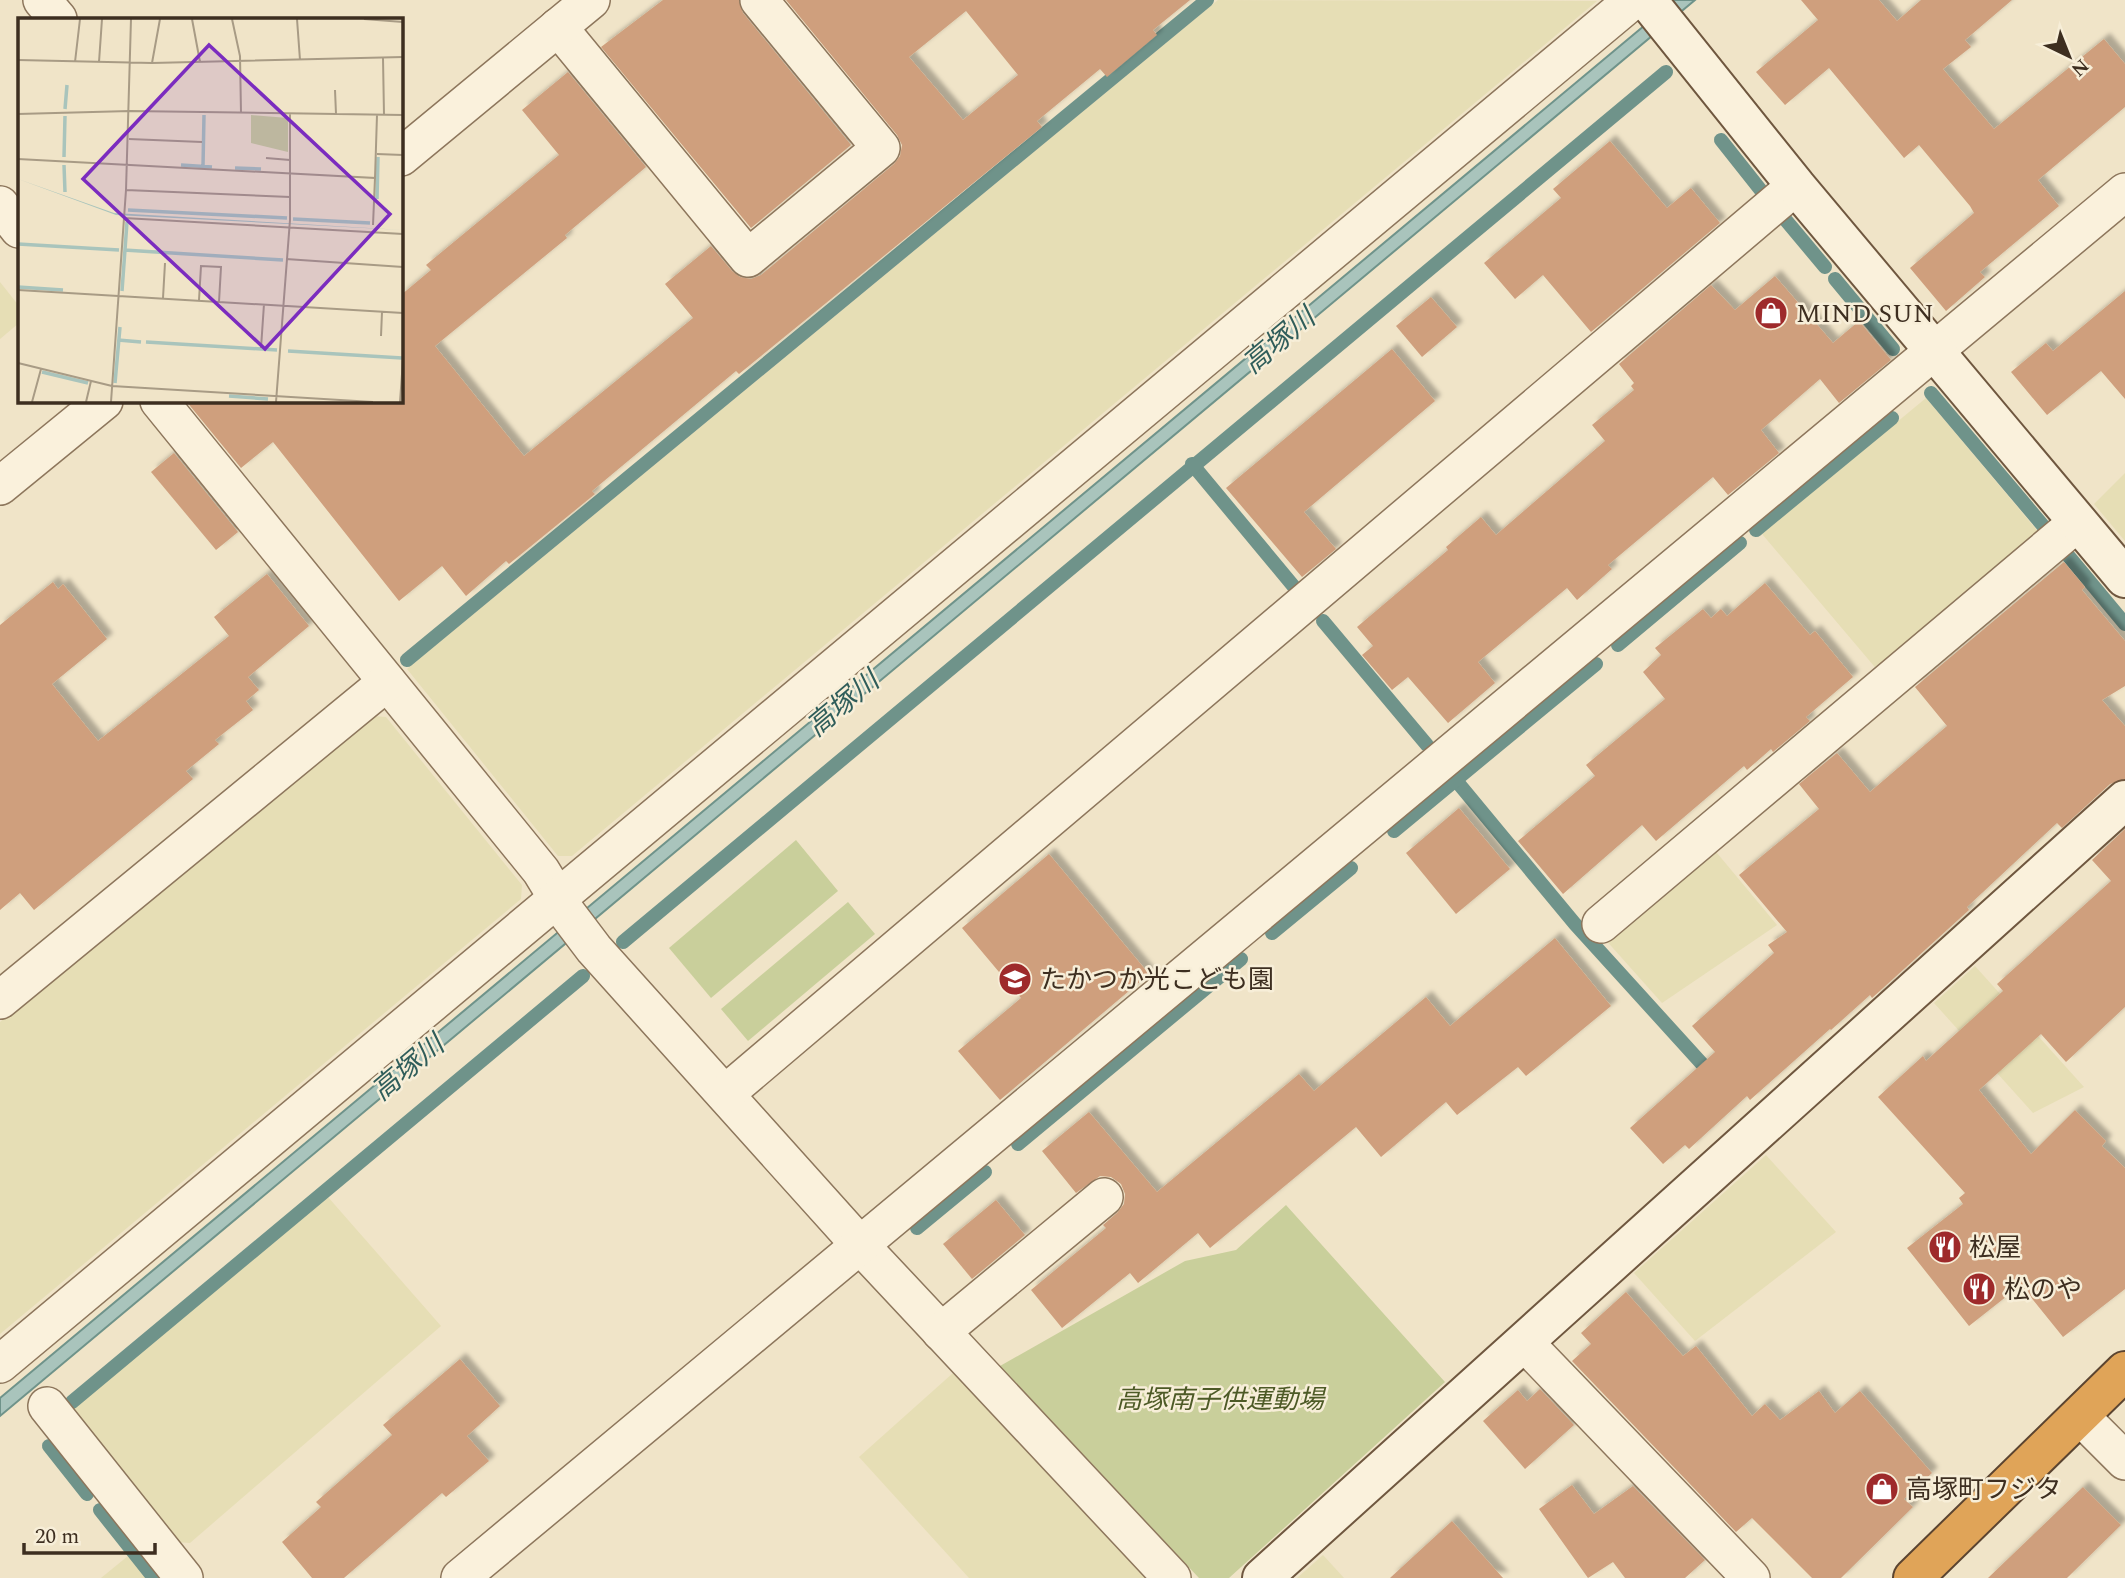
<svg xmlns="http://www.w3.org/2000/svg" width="2125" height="1578" font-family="Spectral,'Noto Sans JP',serif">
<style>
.farmland{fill:#e6deb5}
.green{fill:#c9cf9b}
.water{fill:#a9c4bc;stroke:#6f938a;stroke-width:2}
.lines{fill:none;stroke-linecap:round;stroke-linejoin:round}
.stream{stroke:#6f938a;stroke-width:14}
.building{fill:#cf9f7d;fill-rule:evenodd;filter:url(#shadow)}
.street-casing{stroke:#8d765c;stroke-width:40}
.secondary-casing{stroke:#6f573f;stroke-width:42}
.highway-casing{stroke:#5b4430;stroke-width:42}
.street{stroke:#faf1dc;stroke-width:37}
.secondary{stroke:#faf1dc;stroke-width:38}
.highway{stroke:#e0a458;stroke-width:38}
.labels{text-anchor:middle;stroke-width:5;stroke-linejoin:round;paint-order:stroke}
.poi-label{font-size:26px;fill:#3d2e20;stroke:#f7eed8;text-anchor:start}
.park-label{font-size:26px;font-style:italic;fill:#4d5a26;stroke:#f7eed8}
.water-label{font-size:28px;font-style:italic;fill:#2f5d5a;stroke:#f7eed8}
.inset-river{fill:none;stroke:#a9c4bc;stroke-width:3.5}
.inset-road{fill:none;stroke:#a89b85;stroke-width:2}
.view{fill:#7b2cbf;fill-opacity:0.15;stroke:#7b2cbf;stroke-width:3.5}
.inset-edge{fill:none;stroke:#3d2e20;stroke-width:3.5}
</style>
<defs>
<filter id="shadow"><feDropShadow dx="6" dy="-6" stdDeviation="2" flood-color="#0004"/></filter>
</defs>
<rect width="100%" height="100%" fill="#f0e4c8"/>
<!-- farmland -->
<g class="farmland">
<path d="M1218 0 1597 1 572 856H558L407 669Z"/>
<path d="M0 282 19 306V323L0 339Z"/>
<path d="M1926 398 2041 535 1879 672 1762 534Z"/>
<path d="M2125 473V541L2094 504Z"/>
<path d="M372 716 386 717 522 885 521 899 0 1334V1022Z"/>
<path d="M1712 847 1777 925 1662 1003 1604 938Z"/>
<path d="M1975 966 2084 1087 2033 1113 1934 1003Z"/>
<path d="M1766 1155 1836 1232 1695 1341 1634 1273Z"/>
<path d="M328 1197 441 1326 190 1543 176 1542 71 1411Z"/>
<path d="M953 1373 1145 1578H969L859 1457Z"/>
<path d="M1323 1555 1344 1578H1297Z"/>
<path d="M128 1556 146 1578H101Z"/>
</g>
<!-- green -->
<g class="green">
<path d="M796 840 838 891 711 998 669 948Z"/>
<path d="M848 902 875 934 748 1041 721 1009Z"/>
<path d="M1286 1205 1445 1382 1229 1578H1199L1000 1366 1185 1261 1236 1250Z"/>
</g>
<!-- water -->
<path class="water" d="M1675 0H1695L0 1416V1398Z"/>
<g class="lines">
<!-- stream -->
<g class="stream">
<path d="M1721 140 1763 193"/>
<path d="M1784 218 1825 267"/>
<path d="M1835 279 1893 349"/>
<path d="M1931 393 2045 528"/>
<path d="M1192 464 1295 588"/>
<path d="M1756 530 1892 418"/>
<path d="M2066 553 2125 624"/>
<path d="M1323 621 1427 745"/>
<path d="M1618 645 1740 543"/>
<path d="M407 660 1207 0"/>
<path d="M1454 778 1575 924 1713 1076"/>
<path d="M1394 831 1596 664"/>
<path d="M1272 933 1351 868"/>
<path d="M623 942 1666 72"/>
<path d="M1018 1144 1241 959"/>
<path d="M917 1228 985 1172"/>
<path d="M72 1402 583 976"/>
<path d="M49 1446 87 1494"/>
<path d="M100 1510 154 1578"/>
</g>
</g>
<!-- building -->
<g class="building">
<path d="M663 0H739L743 13 851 145 751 228 601 47Z"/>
<path d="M786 0H1190L1153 30 1157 35 1107 77 1100 69 1037 121 1042 127 739 374 736 371 592 491 595 494 509 564 506 561 466 596 442 566 399 601 273 442 241 468 186 401H401V295L431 270 426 265 559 155 522 110 568 72 646 167 565 235 567 238 435 346 524 456 693 318 665 284 711 246 732 271 740 277 751 279 761 275 894 164 900 156 902 145 897 135ZM966 11 1018 75 963 120 909 57Z"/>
<path d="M1801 0H1879L1897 21 1921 0H2012L1965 40 1971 47 1943 69 1994 129 2104 39 2125 64V107L2038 180 2059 206 1980 272 1985 277 1946 311 1910 268 1974 213 1970 206 1919 145 1904 158 1829 68 1785 105 1756 72 1818 20Z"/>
<path d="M1610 141 1667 208 1691 188 1720 223 1591 332 1543 275 1515 299 1484 263 1561 198 1553 189Z"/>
<path d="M1775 276 1833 343 1859 321 1891 360 1839 403 1820 379 1761 430 1779 453 1728 495 1713 477 1608 565 1612 569 1577 600 1567 588 1478 662 1495 683 1448 723 1408 677 1392 690 1362 655 1373 646 1357 627 1448 550 1446 547 1481 517 1496 535 1605 441 1592 425 1634 390 1631 386 1634 383 1619 364 1711 285 1735 310Z"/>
<path d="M2125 291V399L2101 371 2047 415 2011 372 2046 343 2053 351Z"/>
<path d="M1431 297 1457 327 1422 357 1396 326Z"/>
<path d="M1392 349 1435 401 1304 512 1336 549 1302 577 1226 488Z"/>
<path d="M174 453 238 532 216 550 151 472Z"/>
<path d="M2064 562 2085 587 2082 590 2125 641V686L2102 700 2125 726V779L2110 784 2062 828 2057 823 1967 907 1969 910 1872 998 1870 995 1831 1030 1830 1029 1750 1100 1747 1096 1689 1149 1685 1145 1663 1164 1630 1128 1715 1052 1692 1026 1774 953 1768 945 1787 932 1739 875 1819 809 1799 784 1837 753 1870 792 1947 726 1915 687Z"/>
<path d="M267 574 309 626 248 677 259 690 246 701 253 710 215 740 219 744 186 771 193 779 34 910 20 893 0 910V625L53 582 58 589 63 584 107 639 52 684 98 741 229 636 214 617Z"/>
<path d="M1765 583 1810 635 1815 631 1853 677 1806 717 1810 721 1773 752 1771 749 1747 770 1744 766 1656 841 1642 825 1563 894 1518 841 1595 776 1586 765 1665 699 1643 672 1661 655 1655 648 1703 609 1711 618 1721 609 1727 616Z"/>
<path d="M1459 808 1510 869 1456 914 1406 853Z"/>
<path d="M2125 829V1007L2066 1062 2041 1034 1979 1090 2031 1154 2075 1110 2106 1141 2102 1146 2125 1168V1289L2063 1337 2021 1285 1969 1326 1907 1248 1963 1204 1959 1198 1965 1193 1878 1097 1923 1056 1926 1061 2003 991 1997 984 2111 881 2092 860Z"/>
<path d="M1049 854 1149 974 1000 1100 958 1051 1021 998 962 928Z"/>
<path d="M1555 938 1611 1006 1526 1076 1518 1067 1457 1115 1446 1102 1381 1157 1356 1127 1210 1248 1198 1233 1138 1283 1130 1273 1062 1328 1031 1290 1106 1228 1103 1225 1117 1213 1124 1204 1125 1194 1121 1184 1111 1177 1100 1176 1076 1193 1042 1151 1089 1112 1157 1192 1299 1074 1314 1091 1426 997 1450 1026Z"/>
<path d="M996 1200 1025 1235 972 1279 943 1244Z"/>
<path d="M1626 1292 1683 1356 1696 1346 1752 1416 1765 1404 1780 1420 1819 1391 1835 1413 1860 1391 1932 1473 1904 1499 1913 1507 1841 1578H1812L1752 1518 1736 1532 1572 1361 1591 1344 1581 1333Z"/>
<path d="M460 1359 500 1406 467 1436 489 1461 446 1497 442 1493 344 1578H312L282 1542 321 1507 316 1502 392 1435 383 1425Z"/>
<path d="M1540 1389 1574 1425 1525 1469 1483 1421 1518 1390 1527 1401Z"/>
<path d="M1572 1485 1594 1514 1633 1486 1705 1560 1685 1578H1625L1613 1562 1588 1578 1539 1509Z"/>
<path d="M2083 1487 2121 1525 2067 1578H1988Z"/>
<path d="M1452 1521 1503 1578H1390Z"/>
</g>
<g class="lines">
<defs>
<g id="street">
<path d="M42 0 58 19"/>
<path d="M558 27 748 258 881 148 759 0"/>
<path d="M401 157 591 0"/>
<path d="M0 205 19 229"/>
<path d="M159 401 541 871 566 912 594 949 860 1245 1172 1578"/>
<path d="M0 486 104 401"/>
<path d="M1601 924 2078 522"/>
<path d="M0 1000 387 682"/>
<path d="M725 1094 1796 186"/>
<path d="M941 1332 1104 1197"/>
<path d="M1524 1342 1751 1578"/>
<path d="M0 1364 1633 0"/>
<path d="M47 1406 184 1578"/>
<path d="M2080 1416 2125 1461"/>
<path d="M460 1578 2125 192"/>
</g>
<g id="secondary">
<path d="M1647 0 1796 186 2125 578"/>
<path d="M1262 1578 2125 800"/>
</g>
<path id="highway" d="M1913 1578 2125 1371"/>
</defs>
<!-- street casing -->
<use href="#street" class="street-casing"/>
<!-- secondary casing -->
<use href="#secondary" class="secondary-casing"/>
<!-- highway casing -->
<use href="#highway" class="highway-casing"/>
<!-- street -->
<use href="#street" class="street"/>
<!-- secondary -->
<use href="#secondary" class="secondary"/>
<!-- highway -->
<use href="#highway" class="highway"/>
</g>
<!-- icons -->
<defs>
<symbol id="shop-disc" viewBox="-11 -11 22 22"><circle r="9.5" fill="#9e2a2b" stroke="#f7eed8"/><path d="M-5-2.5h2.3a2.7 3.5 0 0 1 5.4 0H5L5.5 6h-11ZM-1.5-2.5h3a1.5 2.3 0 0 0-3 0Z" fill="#fff"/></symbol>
<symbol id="school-disc" viewBox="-11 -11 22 22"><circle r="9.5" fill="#9e2a2b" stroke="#f7eed8"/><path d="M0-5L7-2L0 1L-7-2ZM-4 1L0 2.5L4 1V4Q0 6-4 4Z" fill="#fff"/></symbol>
<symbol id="restaurant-disc" viewBox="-11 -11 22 22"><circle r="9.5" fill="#9e2a2b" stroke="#f7eed8"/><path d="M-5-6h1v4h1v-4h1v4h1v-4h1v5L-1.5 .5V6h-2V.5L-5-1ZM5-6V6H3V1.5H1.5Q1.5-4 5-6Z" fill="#fff"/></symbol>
</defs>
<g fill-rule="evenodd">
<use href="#shop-disc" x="1752" y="294" width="38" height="38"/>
<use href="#school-disc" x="996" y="960" width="38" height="38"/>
<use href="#restaurant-disc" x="1926" y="1228" width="38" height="38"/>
<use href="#restaurant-disc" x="1960" y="1270" width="38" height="38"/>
<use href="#shop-disc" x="1863" y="1470" width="38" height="38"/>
</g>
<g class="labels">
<!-- poi labels -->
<g class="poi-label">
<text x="1796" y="322">MIND SUN</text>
<text x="1040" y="988">たかつか光こども園</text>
<text x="1969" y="1256">松屋</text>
<text x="2004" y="1298">松のや</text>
<text x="1906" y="1498">高塚町フジタ</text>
</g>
<!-- park labels -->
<g class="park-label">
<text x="1220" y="1408">高塚南子供運動場</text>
</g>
<!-- water labels -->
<g class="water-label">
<text transform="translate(1278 340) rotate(-40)" y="10">高塚川</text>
<text transform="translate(842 703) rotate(-40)" y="10">高塚川</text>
<text transform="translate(407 1067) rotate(-40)" y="10">高塚川</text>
</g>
</g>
<!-- overview -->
<g transform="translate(18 18)">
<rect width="385" height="385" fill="#f0e4c8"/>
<path d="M233 97 270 100V134L233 125Z" fill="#c9cf9b"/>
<path d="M0 161 96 195 385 212 98 197Z" fill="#a9c4bc"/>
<path class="inset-river" d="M47 91 49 67M46 139 47 98M46 147 47 174M163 147 194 149M185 148 186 97M217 150 243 151M359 181 360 139M110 192 269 200M275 201 352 205M0 226 101 232M106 232 265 242M0 269 45 272M104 273 109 204M100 322 123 324M128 324 259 332M270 333 384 340M24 354 70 365M97 365 102 309M211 378 250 381"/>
<path class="inset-road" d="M174 1 182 44M214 1 222 38 223 95M279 1 282 42M346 1 385 4M365 40 366 97M0 42 134 45 385 39M57 44 62 1M81 44 84 1M134 45 142 1M317 72 318 96M0 96 112 93 385 97M111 121 184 124M359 136 385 137M248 140 272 142M0 141 357 160 355 207M357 160 359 97M108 172 272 179M106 200 385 216M268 241 385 249M0 272 385 295M145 280 147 245M181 282 183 248 203 249 201 284M363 318 364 294M243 330 246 286M0 345 94 368 355 384M14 384 23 351M68 384 73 363M93 384 108 172 113 1M258 384 272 202V95M382 384 385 342"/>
<path class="view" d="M191 27 372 196 247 331 65 161Z"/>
<rect width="385" height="385" class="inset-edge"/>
</g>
<!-- north arrow -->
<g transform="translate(2069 56) rotate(137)" stroke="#f7eed8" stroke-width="5" paint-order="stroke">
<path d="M0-5L12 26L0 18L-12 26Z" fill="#3d2e20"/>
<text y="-10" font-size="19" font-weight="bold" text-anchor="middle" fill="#3d2e20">N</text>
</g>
<!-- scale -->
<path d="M24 1543v10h131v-10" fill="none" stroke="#3d2e20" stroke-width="3.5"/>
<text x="35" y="1543" font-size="21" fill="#3d2e20" stroke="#f7eed8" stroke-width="5" paint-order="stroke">20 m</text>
</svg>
